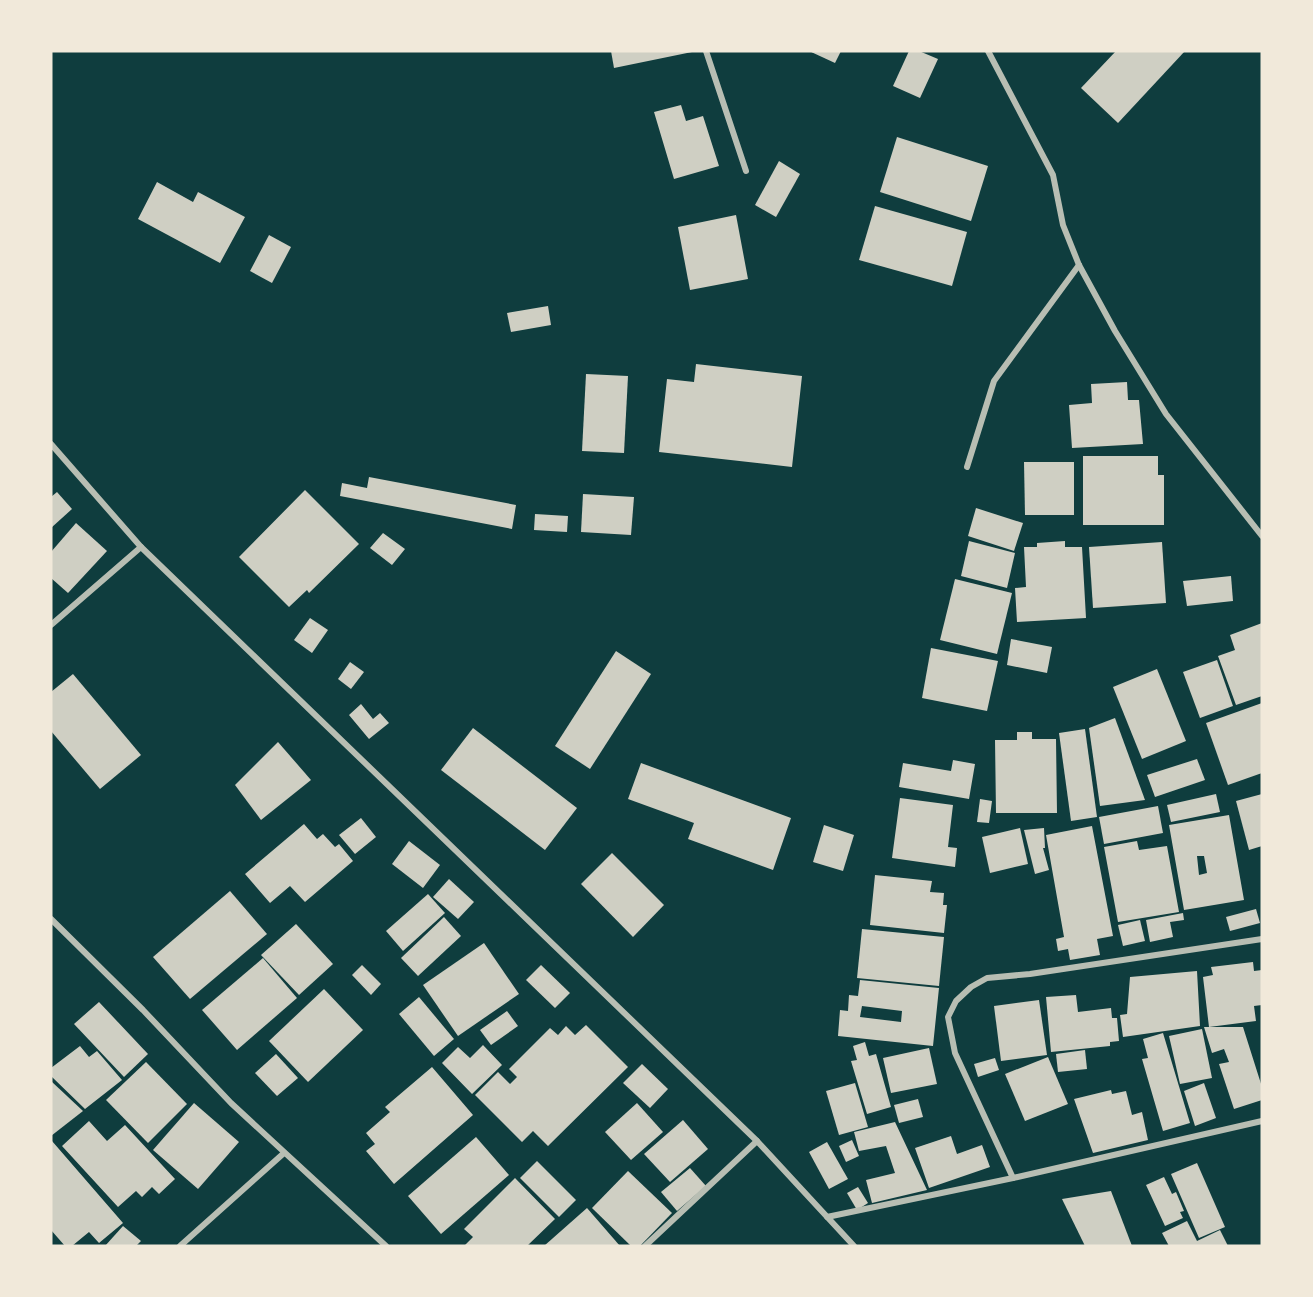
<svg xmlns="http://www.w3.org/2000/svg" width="1313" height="1297" font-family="Raleway,sans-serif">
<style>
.building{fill:#cfcfc3;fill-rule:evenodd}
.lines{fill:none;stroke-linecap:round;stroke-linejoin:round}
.minor{stroke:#b8beb3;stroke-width:6}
</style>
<rect width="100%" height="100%" fill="#0f3d3e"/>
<!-- building -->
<g class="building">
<path d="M611 51H692V52L614 68Z"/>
<path d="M809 51H841L835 63Z"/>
<path d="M909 51H919L938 59 920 98 893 86Z"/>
<path d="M1116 51H1185L1118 123 1081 88Z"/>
<path d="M681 105 686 121 703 116 719 166 674 179 654 112Z"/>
<path d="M897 137 988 166 971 221 880 192Z"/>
<path d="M779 161 800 174 776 217 755 205Z"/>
<path d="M157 182 193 202 198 192 245 217 220 263 138 219Z"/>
<path d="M875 206 967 232 952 286 859 260Z"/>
<path d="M736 215 748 279 690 290 678 227Z"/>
<path d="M269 235 291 247 272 283 250 271Z"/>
<path d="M548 306 551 325 511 332 507 313Z"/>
<path d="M696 364 802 376 792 467 659 452 667 379 694 382Z"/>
<path d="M586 374 628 376 624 453 582 451Z"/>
<path d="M1127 382 1128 400H1139L1143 444 1072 448 1069 405 1092 403 1091 384Z"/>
<path d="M1083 456H1158V475H1164V525H1083Z"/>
<path d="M1024 462H1074V515H1025Z"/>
<path d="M369 477 516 505 512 529 340 496 342 483 367 488Z"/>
<path d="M305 490 359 544 309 593 307 590 289 607 239 557Z"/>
<path d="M57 492 72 509 51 528V497Z"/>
<path d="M583 494 634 497 631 535 581 532Z"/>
<path d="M976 508 1023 523 1014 551 968 536Z"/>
<path d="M535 514 568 516 567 532 534 530Z"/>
<path d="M76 523 107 551 68 593 51 578V552Z"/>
<path d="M383 533 405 549 392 565 370 548Z"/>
<path d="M969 541 1015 553 1007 588 961 576Z"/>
<path d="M1065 541V547H1082L1086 618 1017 622 1015 588 1026 587 1024 547H1037V543Z"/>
<path d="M1162 542 1166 603 1093 608 1089 547Z"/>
<path d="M1231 576 1233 601 1187 606 1183 581Z"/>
<path d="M955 579 1012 593 997 654 940 640Z"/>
<path d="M310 618 328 630 312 653 294 640Z"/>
<path d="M1262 623V696L1236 705 1218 656 1235 650 1230 635Z"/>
<path d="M1011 639 1052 647 1047 673 1007 665Z"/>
<path d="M931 648 998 661 987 711 922 698Z"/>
<path d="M616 651 651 674 590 769 555 746Z"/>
<path d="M1217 660 1233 706 1200 718 1183 672Z"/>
<path d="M350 662 364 672 351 689 338 679Z"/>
<path d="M1157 669 1186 741 1142 759 1113 687Z"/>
<path d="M73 674 141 755 100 789 51 731V692Z"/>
<path d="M1262 703V773L1228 785 1206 723Z"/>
<path d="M361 704 373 719 380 713 389 723 369 739 349 715Z"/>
<path d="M1115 718 1145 800 1100 806 1089 728Z"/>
<path d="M473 728 577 808 545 850 441 770Z"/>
<path d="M1085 729 1097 817 1071 821 1059 733Z"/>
<path d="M1017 732H1032V739H1056L1057 813H996L995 740H1017Z"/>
<path d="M278 742 311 780 261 820 235 785Z"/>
<path d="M1197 759 1205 780 1155 797 1147 775Z"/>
<path d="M953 760 975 764 969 799 899 787 903 763 951 771Z"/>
<path d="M641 763 791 818 773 870 688 839 694 823 628 799Z"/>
<path d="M1216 794 1220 812 1171 822 1167 805Z"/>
<path d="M1262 794V846L1249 850 1236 801Z"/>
<path d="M900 798 953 805 948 847 957 848 955 867 892 858Z"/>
<path d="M980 799 992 801 989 823 977 822Z"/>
<path d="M1158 806 1163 833 1104 844 1099 817Z"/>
<path d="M1229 815 1244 900 1184 910 1169 825ZM1197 856H1204L1207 873 1199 875Z"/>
<path d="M361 818 376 837 355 854 339 835Z"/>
<path d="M304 824 317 839 323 834 335 847 339 844 353 861 305 902 290 886 270 903 245 874Z"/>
<path d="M824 825 854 835 843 871 813 862Z"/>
<path d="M1092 826 1113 936 1097 939 1100 955 1070 960 1068 949 1058 951 1056 939 1064 937 1046 835Z"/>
<path d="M1020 828 1028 864 990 873 982 837Z"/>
<path d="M1044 828 1045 848H1043L1049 870 1035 874 1024 830Z"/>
<path d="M409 841 440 865 423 888 392 864Z"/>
<path d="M1137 841 1139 850 1167 846 1179 912 1118 922 1104 847Z"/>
<path d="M612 853 664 905 633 937 581 884Z"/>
<path d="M875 875 932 881 930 892 944 893 943 905H947L944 933 870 925Z"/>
<path d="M449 879 474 902 458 919 433 897Z"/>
<path d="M230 891 267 934 190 999 153 957Z"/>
<path d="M428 894 445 913 403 951 386 931Z"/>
<path d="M1256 909 1260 923 1230 931 1226 917Z"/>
<path d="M1183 913 1184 920 1170 922 1173 937 1150 942 1146 920Z"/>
<path d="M444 917 461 936 418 976 401 958Z"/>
<path d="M1140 920 1145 941 1123 946 1118 925Z"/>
<path d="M296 924 333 964 299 995 261 955Z"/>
<path d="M862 929 944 937 939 986 857 978Z"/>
<path d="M484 943 519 994 458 1036 423 985Z"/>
<path d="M263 958 297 998 237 1050 202 1010Z"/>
<path d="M1253 962 1254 971 1262 970V1005L1254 1006 1256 1021 1209 1027 1203 977 1213 975 1211 967Z"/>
<path d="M362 965 381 984 371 995 352 975Z"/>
<path d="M541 965 570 993 555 1008 526 980Z"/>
<path d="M1197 971 1200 1026 1123 1037 1120 1015 1127 1014 1130 977Z"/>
<path d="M860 980 939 988 933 1046 838 1036 840 1010 848 1011 849 995 858 996ZM862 1006 902 1011 901 1022 860 1017Z"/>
<path d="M324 989 363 1030 308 1082 269 1041Z"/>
<path d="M1076 995 1078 1012 1111 1008 1112 1018H1117L1119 1041 1110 1042V1046L1051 1052 1046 997Z"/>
<path d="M419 997 454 1039 434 1056 399 1014Z"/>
<path d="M1039 1000 1047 1055 1001 1061 994 1006Z"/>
<path d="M99 1002 148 1054 124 1077 74 1024Z"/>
<path d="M507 1011 518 1026 491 1045 480 1030Z"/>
<path d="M586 1025 628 1067 548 1146 533 1131 522 1142 475 1095 498 1072 510 1084 517 1077 509 1069 550 1028 558 1035 566 1026 575 1035Z"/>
<path d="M1204 1027H1243L1262 1087V1100L1234 1109 1219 1064 1229 1062 1224 1049 1212 1053Z"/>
<path d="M1202 1029 1212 1078 1180 1084 1169 1036Z"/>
<path d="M1163 1033 1190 1123 1163 1131 1142 1059 1148 1058 1143 1039Z"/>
<path d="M865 1042 869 1056 876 1054 891 1107 867 1114 851 1061 857 1060 853 1046Z"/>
<path d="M483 1045 502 1065 472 1094 442 1063 458 1047 470 1058Z"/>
<path d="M80 1046 89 1057 97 1051 122 1080 85 1109 51 1076V1068Z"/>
<path d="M929 1048 937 1084 891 1093 883 1058Z"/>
<path d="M1085 1050 1087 1069 1058 1072 1056 1054Z"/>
<path d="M276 1054 298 1078 277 1096 255 1073Z"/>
<path d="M1048 1057 1068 1104 1025 1121 1005 1074Z"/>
<path d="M995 1058 999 1070 978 1077 974 1064Z"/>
<path d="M146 1062 187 1104 148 1143 106 1100Z"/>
<path d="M642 1064 668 1089 650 1108 623 1083Z"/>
<path d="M432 1067 473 1115 394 1184 366 1151 375 1144 366 1133 390 1112 385 1107Z"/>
<path d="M51 1081 83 1111 51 1136Z"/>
<path d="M855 1083 868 1127 839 1135 826 1091Z"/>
<path d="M1204 1083 1216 1118 1195 1126 1184 1091Z"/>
<path d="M1111 1090 1112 1094 1126 1091 1132 1115 1142 1112 1148 1140 1093 1153 1074 1099Z"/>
<path d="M918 1099 923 1117 899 1123 894 1105Z"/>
<path d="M194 1103 239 1142 198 1189 153 1150Z"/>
<path d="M637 1103 663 1132 631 1160 605 1132Z"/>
<path d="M683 1120 708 1149 670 1182 644 1154Z"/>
<path d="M89 1121 107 1141 125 1125 175 1179 159 1194 152 1187 142 1197 136 1191 118 1207 62 1146Z"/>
<path d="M895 1122 927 1190 872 1203 866 1180 895 1173 886 1146 859 1151 854 1132Z"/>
<path d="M951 1136 957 1154 982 1145 990 1167 929 1188 915 1148Z"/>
<path d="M476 1137 509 1175 441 1234 408 1196Z"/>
<path d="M852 1140 859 1156 846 1162 839 1146Z"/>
<path d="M52 1141 123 1223 99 1243 89 1232 72 1246H65L51 1230Z"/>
<path d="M827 1142 848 1179 829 1189 809 1152Z"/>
<path d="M537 1161 576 1200 559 1217 520 1178Z"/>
<path d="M1197 1163 1225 1227 1199 1238 1171 1174Z"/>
<path d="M690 1168 706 1186 677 1211 661 1192Z"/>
<path d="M628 1171 672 1213 640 1246H631L592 1208Z"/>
<path d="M1164 1177 1172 1194 1176 1192 1184 1211 1180 1212 1183 1218 1165 1226 1146 1185Z"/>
<path d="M515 1178 555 1219 527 1246H464L473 1237 464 1229Z"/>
<path d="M858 1187 868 1203 857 1210 847 1193Z"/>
<path d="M1111 1191 1132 1246H1085L1062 1199Z"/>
<path d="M587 1208 620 1246H544Z"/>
<path d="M1187 1221 1197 1241 1220 1230 1228 1246H1169L1162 1233Z"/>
<path d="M123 1226 141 1241 136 1246H105Z"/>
</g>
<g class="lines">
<!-- minor -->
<g class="minor">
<path d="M706 51 746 171"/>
<path d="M988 51 1053 175 1063 225 1079 265 1115 331 1166 414 1262 536"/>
<path d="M51 444 141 547 757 1141 854 1246"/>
<path d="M967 467 994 381 1079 265"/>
<path d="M51 625 141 547"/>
<path d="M51 919 143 1010 231 1103 386 1246"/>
<path d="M1013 1178 955 1053 948 1017 956 1001 971 987 987 978 1030 974 1262 939"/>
<path d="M827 1217 1013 1178 1262 1121"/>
<path d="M180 1246 284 1153"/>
<path d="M645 1246 757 1141"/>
</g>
</g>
<!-- border -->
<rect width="1313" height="1297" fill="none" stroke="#f1e9da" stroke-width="105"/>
</svg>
